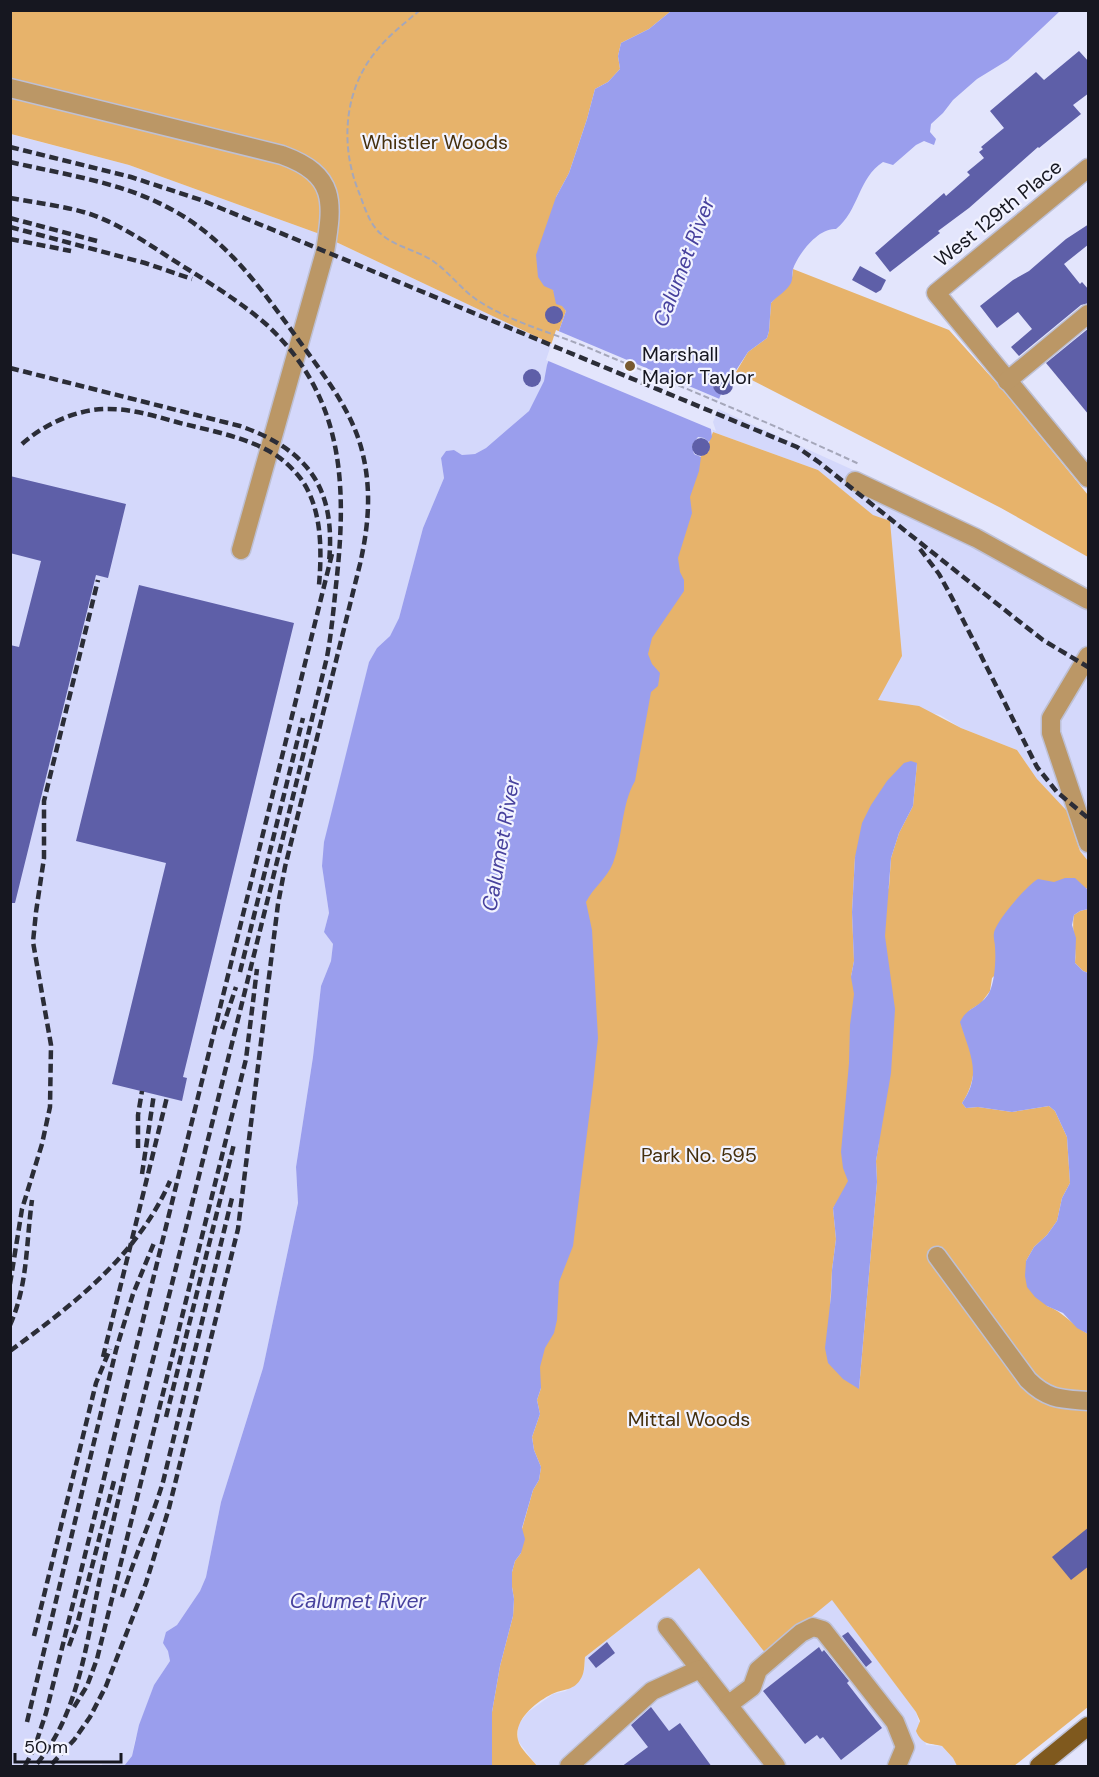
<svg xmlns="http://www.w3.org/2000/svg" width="1099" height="1777" font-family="'DM Sans',sans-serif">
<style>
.built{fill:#d4d8fb}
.green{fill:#e7b36b;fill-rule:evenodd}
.water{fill:#9a9eed}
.pier{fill:#e3e5fc}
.building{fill:#5e5fa8}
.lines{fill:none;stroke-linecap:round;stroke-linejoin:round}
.minor-casing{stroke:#bec0d4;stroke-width:21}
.major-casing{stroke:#bec0d4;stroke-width:21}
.path{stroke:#a5a7ba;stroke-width:2;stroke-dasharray:6 3;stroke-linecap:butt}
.minor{stroke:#bb9766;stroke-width:18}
.major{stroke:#7f591e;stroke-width:18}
.rail{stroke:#2b2d37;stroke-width:4.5;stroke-dasharray:9 4.5;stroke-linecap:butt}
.poi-dot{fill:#785a2f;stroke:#f2f3ff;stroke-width:2}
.labels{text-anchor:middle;stroke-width:4.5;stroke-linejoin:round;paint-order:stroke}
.park-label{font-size:20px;fill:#452f0d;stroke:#f2f3ff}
.street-label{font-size:20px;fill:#161720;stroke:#f2f3ff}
.poi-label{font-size:20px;fill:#161720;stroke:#f2f3ff;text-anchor:start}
.water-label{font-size:21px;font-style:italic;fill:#47419d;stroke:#f2f3ff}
</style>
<rect width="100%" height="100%" fill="#e3e5fc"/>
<!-- built -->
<g class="built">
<path d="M10 134 129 165 317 233 554 345 544 381 529 411 486 448 475 454 462 455 454 450 446 451 441 458 444 478 423 528 399 618 390 636 377 648 369 662 322 866 329 913 324 932 333 944 331 961 321 986 313 1057 296 1167 298 1203 263 1368 221 1502 206 1577 200 1591 177 1625 166 1632 170 1661 154 1685 135 1740 132 1756 124 1766H104L101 1764 97 1766H11Z"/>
<path d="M716 408 862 474 1088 591V861L1080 851 1067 811 1037 779 1017 750 961 728 940 715 862 697 887 527 818 470 713 432 710 422Z"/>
<path d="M699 1568 766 1654 832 1599 916 1712 926 1745 942 1746 953 1758 957 1766H537L518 1741V1725L528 1712 553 1694 566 1691 584 1671 585 1657Z"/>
</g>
<!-- green -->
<g class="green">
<path d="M10 11H671L649 29 621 43 618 56 620 69 608 82 595 89 587 119 569 173 556 197 553 290 566 311 554 345 317 233 129 165 11 134Z"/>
<path d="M793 269 949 330 1001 388 1088 495V557L1001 508 736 372 748 352 767 338 769 331 771 303C783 288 792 290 793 269Z"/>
<path d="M713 432 818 470 873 515 890 521 902 656 878 700 919 706 961 728 1017 750 1037 779 1067 811 1080 851 1088 861V890L1087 888 992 978 990 991 981 1003 970 1010 961 1024C964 1035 970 1045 973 1056 976 1071 971 1091 962 1103L966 1108 978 1107 1012 1112 1049 1106 1055 1111 1067 1137 1070 1183 1062 1198 1057 1221 1047 1235 1034 1247 1026 1261 1047 1306C1064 1312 1073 1326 1088 1334V1707L1014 1766H957L953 1758 942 1746C929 1743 922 1745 916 1731L920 1721 916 1712 832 1600 766 1654 699 1568 585 1657C584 1665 585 1673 580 1680 573 1691 562 1689 552 1694 536 1702 513 1720 518 1740 520 1749 532 1759 537 1766H492V1712L500 1666 513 1616 514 1599 512 1587V1572L515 1561 521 1553 522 1529 533 1490 539 1480 541 1467 534 1450 532 1437 540 1414 537 1400 541 1388 525 1384 586 877 700 457 709 451V442ZM917 763 913 806 899 833 891 858 889 887 851 977 854 961 852 912 855 857ZM879 1142 876 1161 877 1182 859 1389 830 1310 832 1270 836 1239 833 1208Z"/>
<path d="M1088 909V973L1083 971 1075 963C1077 947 1071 931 1074 915L1080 911Z"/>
</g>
<!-- water -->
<g class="water">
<path d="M671 11H1060L1008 60 977 79 953 100 943 113 931 124 930 132 936 139 934 145 924 141 916 145 893 165 883 162C858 178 859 211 836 229 819 227 798 254 793 269 792 274 793 278 791 283 787 291 777 296 771 303L769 331 767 338 748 352 731 378 722 375 715 380 714 389 721 394 710 422 712 437 709 442 704 438 698 437 692 445 694 454 701 457 699 471 690 497 692 513 678 558 680 572 684 580V591L652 638 648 654 652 664 660 673 658 686 651 692 635 781C621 805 623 837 613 863 607 878 593 888 586 902L592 930 598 1038 593 1085 573 1246 559 1282 557 1320 554 1333 545 1348 540 1367 541 1388 537 1400 540 1414 532 1437 534 1450 541 1467 539 1480 533 1490 522 1528 525 1539 521 1553 515 1561 512 1572V1587L514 1599 513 1616 500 1666 492 1712V1766H124L132 1756 139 1725 154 1685 170 1661 168 1651 163 1643 166 1632 177 1625 200 1591 206 1577 221 1502 263 1368 298 1203 296 1167 313 1057 321 986 331 961 333 944 324 932 329 913 322 866 324 842 369 662 377 648 390 636 399 618 423 528 444 478 441 458 446 451 454 450 462 455 475 454 486 448 529 411 544 381 547 365 566 311 562 306 556 304 553 290 544 286 538 277 536 255 556 197 569 173 587 119 595 89 608 82 620 69 618 56 621 43 649 29Z"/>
<path d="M911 761 917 763 913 806 899 833 891 858 885 936 895 1009 891 1073 876 1161 877 1182 859 1389 843 1379 828 1363 825 1348 831 1296 832 1270 836 1239 833 1208 848 1181 843 1168 841 1152 849 1063 850 1025 854 994 851 977 854 961 852 912 855 857 862 823 871 805 887 781 904 763Z"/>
<path d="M1065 878H1075L1088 890V909L1080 911 1074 915 1072 925 1076 938 1075 963 1083 971 1088 973V1334L1077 1328 1063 1313 1047 1306 1035 1297 1027 1287 1025 1276 1026 1261 1034 1247 1047 1235 1057 1221 1062 1198 1070 1183 1067 1137 1055 1111 1049 1106 1012 1112 978 1107 966 1108 962 1103C983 1074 969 1052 960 1022 967 1007 980 1008 989 993 995 982 996 959 995 947 995 943 993 937 994 933 996 921 1027 885 1038 879L1054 882Z"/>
</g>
<!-- pier -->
<path class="pier" d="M556 330 722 400 713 422 716 431 546 360Z"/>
<!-- building -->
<g class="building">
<path d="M1079 51 1089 62V93L1073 105 1081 114 1039 148 1038 147 969 208 938 231 940 233 890 272 875 253 944 193 946 196 970 175 967 172 984 158 979 152 983 149 981 147 1004 128 990 111 1036 72 1044 80Z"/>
<path d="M1089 224V244L1064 264 1080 284 1082 282 1089 290V303L1081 305 1019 356 1011 347 1032 329 1018 312 997 328 980 306 1013 280 1029 271 1066 239Z"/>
<path d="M860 266 886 280 881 290 876 293 852 280Z"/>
<circle cx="554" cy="315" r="9"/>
<path d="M1089 328V415L1046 363Z"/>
<circle cx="532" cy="378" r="9"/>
<circle cx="723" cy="385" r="10"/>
<circle cx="701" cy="447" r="9"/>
<path d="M10 476 126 504 108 578 96 575 15 903H10V645L19 647 41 561 10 553Z"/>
<path d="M139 585 294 623 183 1077 187 1078 182 1101 112 1084 166 863 76 841Z"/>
<path d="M1089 1527V1566L1071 1580 1052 1557Z"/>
<path d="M848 1632 872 1662 866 1667 842 1636Z"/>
<path d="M607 1642 615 1653 596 1668 588 1658Z"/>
<path d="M819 1647 822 1652 824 1650 849 1681 847 1683 882 1728 841 1760 823 1737 820 1739 817 1735 805 1744 763 1691Z"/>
<path d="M651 1707 669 1731 680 1723 712 1767H621L648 1747 631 1725Z"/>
</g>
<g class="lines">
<defs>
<g id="minor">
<path d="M10 88 282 155C337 175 333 202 325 252L241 550"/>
<path d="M1088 168 936 293 1088 478"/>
<path d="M1007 381 1088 314"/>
<path d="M855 481 976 538 1088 600"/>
<path d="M1088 656 1051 718V733L1088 843"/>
<path d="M937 1256 1028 1380C1048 1400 1062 1399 1088 1401"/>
<path d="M667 1627 776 1766"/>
<path d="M728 1705 752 1687 758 1670 801 1633 813 1627 823 1630 895 1722 905 1747 897 1766"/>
<path d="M569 1766 652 1691 700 1669"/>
</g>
<path id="major" d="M1039 1766 1088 1726"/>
</defs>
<!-- minor casing -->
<use href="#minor" class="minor-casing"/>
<!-- major casing -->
<use href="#major" class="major-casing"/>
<!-- path -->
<path class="path" d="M420 10C405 23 389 35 377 50 344 89 340 144 358 190 364 205 369 224 381 234 395 247 417 250 433 261 449 272 461 289 477 300 510 322 553 333 589 348 679 386 771 423 859 464"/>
<!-- minor -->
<use href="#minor" class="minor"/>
<!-- major -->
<use href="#major" class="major"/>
<!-- rail -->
<g class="rail">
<path d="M10 147 131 177 201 200 797 447 820 463 1025 626 1043 640 1088 667"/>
<path d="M10 162C62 174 120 182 167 207 226 237 262 290 300 342 323 374 350 408 361 447 372 487 369 524 360 564L285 867 278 904 238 1229 169 1508 146 1583 106 1686 90 1717 74 1740 50 1766"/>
<path d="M10 198C37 203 65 206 90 214 125 226 158 251 189 270 216 287 243 304 267 325 342 395 347 480 337 576 334 603 332 630 327 657 262 925 195 1192 128 1459 118 1501 108 1542 99 1583 86 1646 78 1716 35 1766"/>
<path d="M10 218 97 241"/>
<path d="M10 227 145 263 192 279"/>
<path d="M10 239 71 251"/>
<path d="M10 368 240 426C309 450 336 489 329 562"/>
<path d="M22 444C43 425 75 410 104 409 129 408 155 416 180 423 212 431 246 437 274 454 284 460 294 470 301 479 322 508 322 550 319 585"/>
<path d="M920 549 939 574 951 596 1037 767 1057 792 1088 818"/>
<path d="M240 972 303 718"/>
<path d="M222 1029 236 987"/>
<path d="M138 1148V1115L142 1091"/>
<path d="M142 1174 154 1094"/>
<path d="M10 1284 22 1209 42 1144 50 1107 51 1045 33 942 36 912 44 858V801L98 580"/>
<path d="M10 1325C28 1285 26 1243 32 1200"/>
<path d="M10 1351C74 1304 138 1255 170 1181"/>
<path d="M103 1357 167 1097"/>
<path d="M166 1417 234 1144"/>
<path d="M122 1597C134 1558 151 1521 163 1482L232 1198"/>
<path d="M34 1636 96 1383 110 1349"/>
<path d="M69 1646 78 1621 114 1481"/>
<path d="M74 1707 87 1686 97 1659 246 1059 257 969"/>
<path d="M27 1722 116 1350 133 1294 154 1243"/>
<path d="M25 1766 34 1749 46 1713 332 554"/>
</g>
</g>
<!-- markers -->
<circle class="poi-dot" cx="630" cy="366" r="6"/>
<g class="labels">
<!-- park labels -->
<g class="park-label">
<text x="435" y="149">Whistler Woods</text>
<text x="699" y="1162">Park No. 595</text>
<text x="689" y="1426">Mittal Woods</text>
</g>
<!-- street labels -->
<g class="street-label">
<text transform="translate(998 213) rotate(-39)" y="7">West 129th Place</text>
</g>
<!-- poi labels -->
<g class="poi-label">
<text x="642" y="361">Marshall<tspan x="642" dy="23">Major Taylor</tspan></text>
</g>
<!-- water labels -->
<g class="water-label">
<text transform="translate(684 262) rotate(-69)" y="7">Calumet River</text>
<text transform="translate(501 844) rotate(-80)" y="7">Calumet River</text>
<text x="358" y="1608">Calumet River</text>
</g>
</g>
<!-- border -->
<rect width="1099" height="1777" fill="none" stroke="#161720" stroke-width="24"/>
<!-- scale -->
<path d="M15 1753v9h106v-9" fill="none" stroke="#161720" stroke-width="3"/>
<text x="24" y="1753" font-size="18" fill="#161720" stroke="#f2f3ff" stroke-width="4.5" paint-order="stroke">50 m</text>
</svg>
